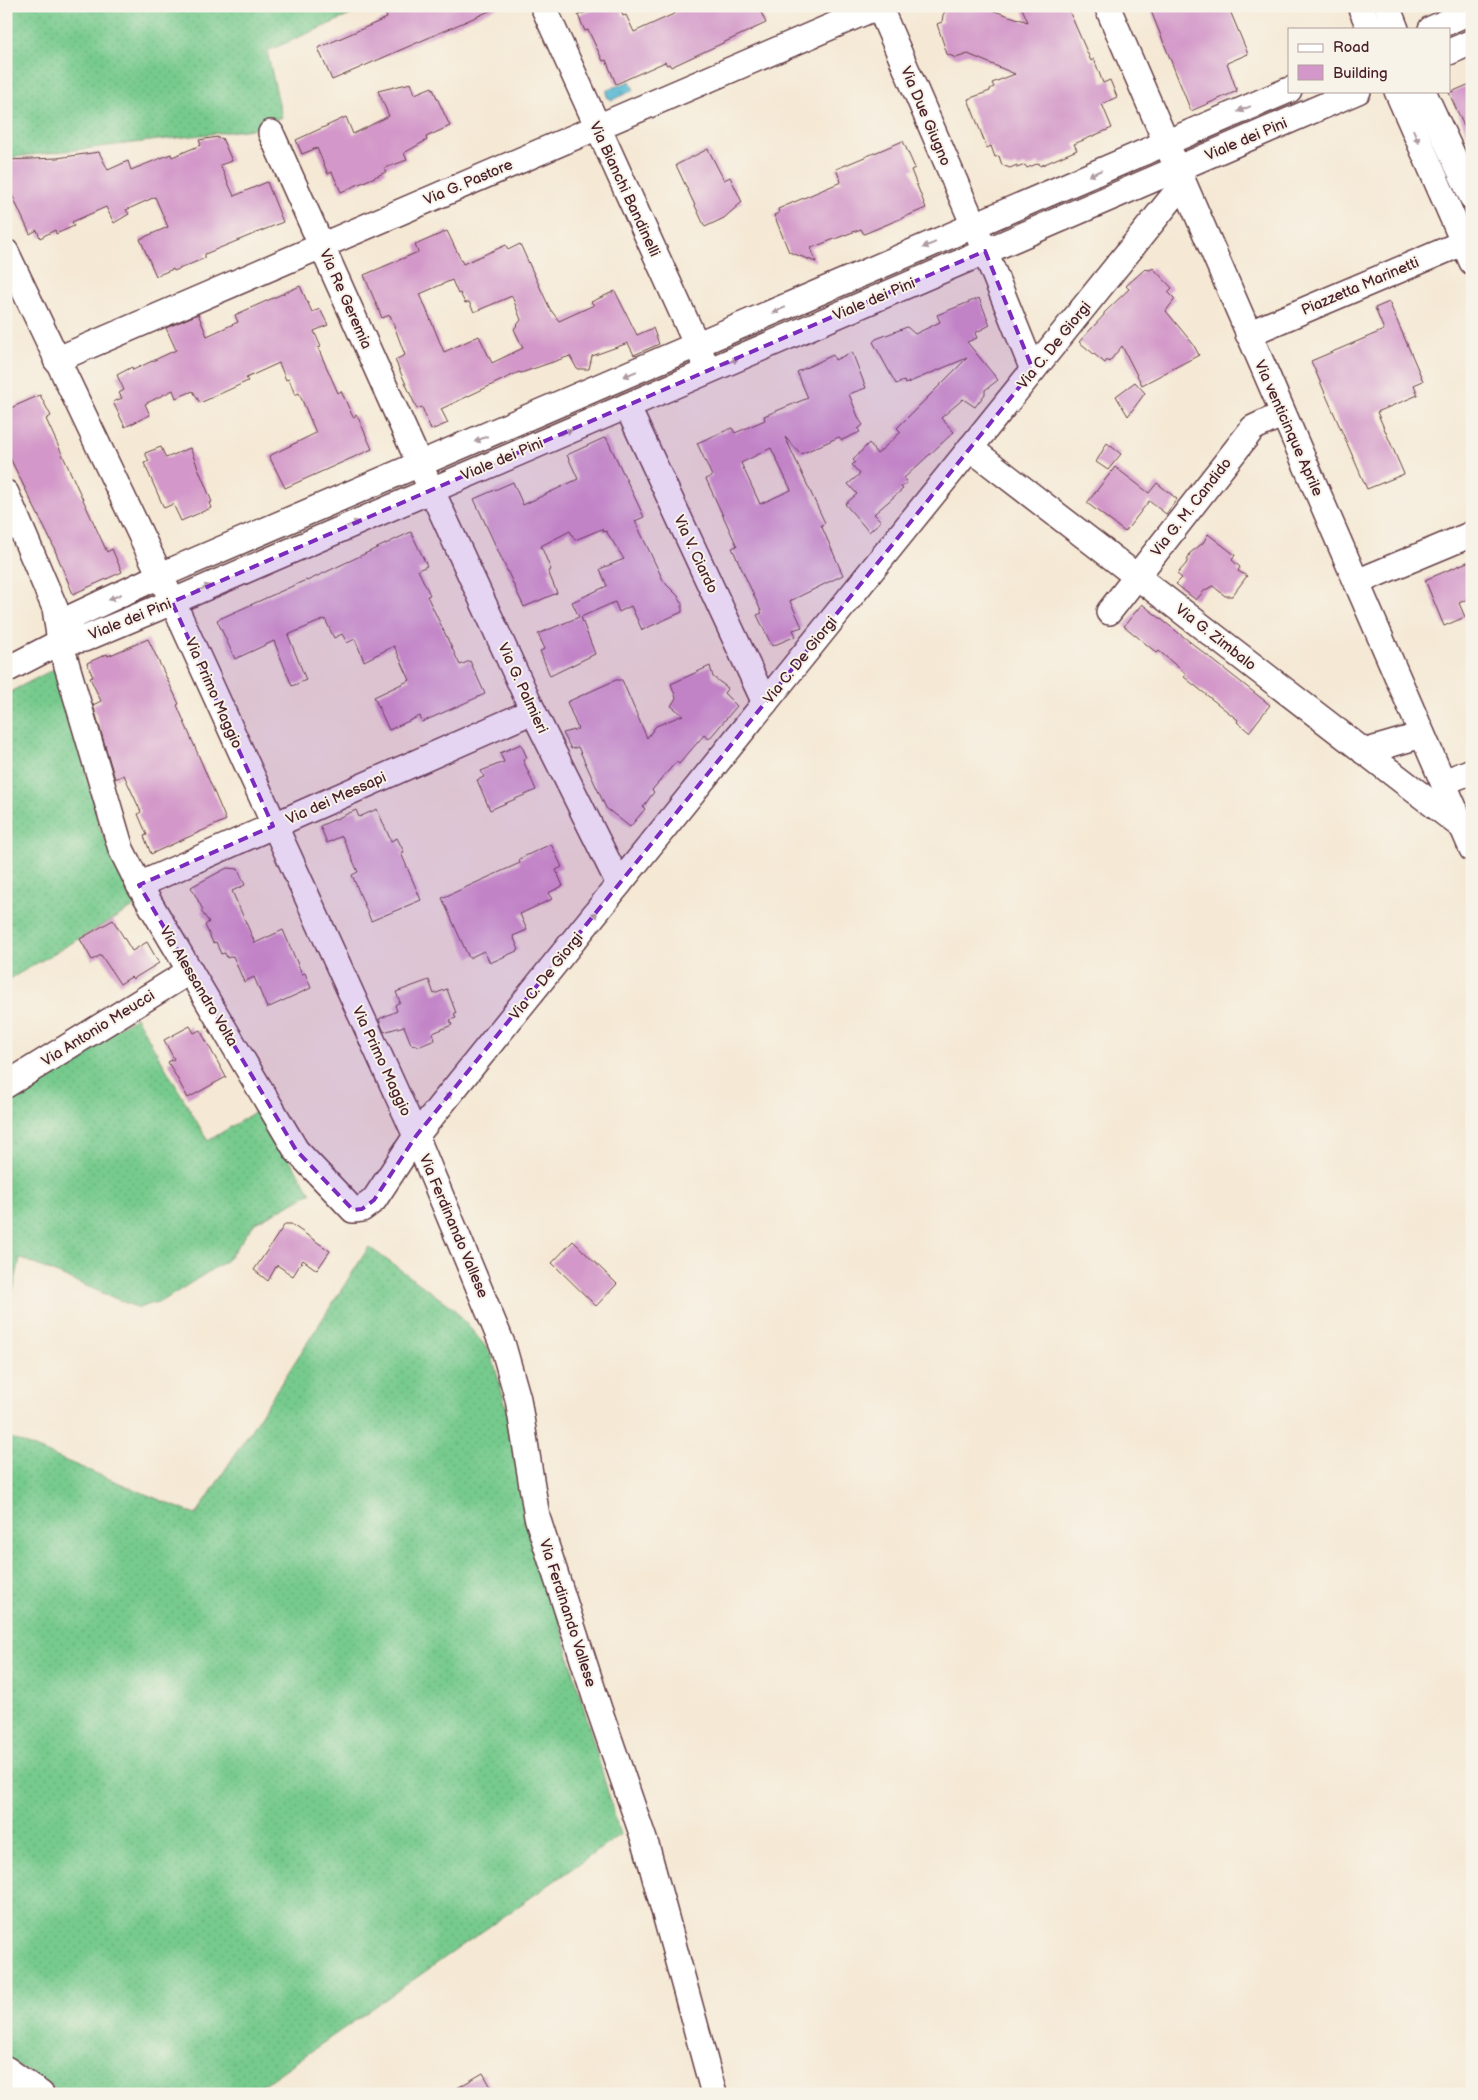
<svg xmlns="http://www.w3.org/2000/svg" width="1478" height="2100" font-family="'Balsamiq Sans',sans-serif">
<style>
.grass{fill:url(#grass-dots);stroke:#60745c}
.water{fill:url(#water-ripples);stroke:#506c80}
.building{fill:#d398c9;fill-rule:evenodd}
.lines{fill:none;stroke-linecap:round;stroke-linejoin:round}
.minor-casing{stroke:#643d44;stroke-width:28}
.minor{stroke:#fff;stroke-width:25}
.oneway{fill:#ae9aa0}
.marked{fill:#7b2cbf;fill-opacity:0.2;stroke:#7b2cbf;stroke-width:4;stroke-dasharray:10 6;stroke-linejoin:round}
.labels{text-anchor:middle;stroke-width:4;stroke-linejoin:round;paint-order:stroke}
.street-label{font-size:15px;fill:#4a1f2b;stroke:#f7f3e8}
</style>
<defs>
<pattern id="grass-dots" width="8" height="8" patternUnits="userSpaceOnUse" patternTransform="scale(1.25)"><rect width="8" height="8" fill="#76ca8d"/><path d="M2 2h.1M6 6h.1" fill="none" stroke="#68ad7a" stroke-width="1.8" stroke-linecap="round"/></pattern>
<pattern id="water-ripples" width="26" height="14" patternUnits="userSpaceOnUse" patternTransform="scale(1.25)"><rect width="26" height="14" fill="#56b9d4"/><path d="M2 4q2-2 4 0t4 0M15 11q2-2 4 0t4 0" fill="none" stroke="#4996ac"/></pattern>
</defs>
<rect width="100%" height="100%" fill="#f7f3e8"/>
<filter id="ink" filterUnits="userSpaceOnUse"><feTurbulence type="fractalNoise" baseFrequency=".02" numOctaves="2"/><feDisplacementMap in="SourceGraphic" scale="10" xChannelSelector="R" yChannelSelector="G"/><feConvolveMatrix kernelMatrix="1 2 1 2 8 2 1 2 1" color-interpolation-filters="sRGB"/></filter>
<filter id="wash" filterUnits="userSpaceOnUse"><feTurbulence type="fractalNoise" baseFrequency=".0096" numOctaves="4" result="noise"/><feDisplacementMap in="SourceGraphic" scale="20" xChannelSelector="R" yChannelSelector="G"/><feGaussianBlur stdDeviation="1.12" result="paint"/><feColorMatrix in="noise" values="0 0 0 0 0 0 0 0 0 0 0 0 0 0 0 0 0 1.4 0 .05"/><feComposite in="paint" operator="in"/></filter>
<g filter="url(#wash)">
<rect width="100%" height="100%" fill="#f5e9d5"/>
<!-- grass -->
<g class="grass">
<path d="M6 6H371L267 51 282 117 252 129 6 158Z"/>
<path d="M60 666 100 829 139 904 6 981V694Z"/>
<path d="M136 1017 208 1141 258 1110 311 1193 255 1223 227 1260 164 1300 138 1308 20 1258 6 1324V1096Z"/>
<path d="M369 1247 453 1308 491 1353 509 1417 567 1649 620 1835 250 2094H61L6 2057V1436L196 1515Z"/>
</g>
<!-- water -->
<path class="water" d="M630 81 634 90 612 100 607 97V90Z"/>
<g id="blocks">
<!-- building -->
<g class="building">
<path d="M382 6H501L332 80 318 48 387 18Z"/>
<path d="M604 6H620L623 16 626 15 634 32 676 13 675 10 685 6H758L766 23 671 67 669 64 667 65 665 62 616 84 606 60 603 61 588 30 585 31 578 15Z"/>
<path d="M948 6H987L988 9 1028 22 1021 6H1067L1091 61 1094 59 1103 83 1110 80 1117 97 1102 104 1112 128 1074 144 1077 150 1040 166 1039 163 1027 168 1025 165 1017 168V165L1010 168 1002 165 999 156 995 157 991 146 987 148 968 99 990 91V89L994 87 992 83 1015 74 968 54 956 58 947 54 937 24 942 22 943 15Z"/>
<path d="M1149 6H1228L1248 54 1227 63 1237 91 1191 111Z"/>
<path d="M411 83 415 94 432 87 450 126 426 137 427 140 404 153 407 160 385 168 386 172 341 192 332 172 328 174 317 148 302 154 296 140 346 117 353 134 389 116 378 91Z"/>
<path d="M1472 83V144L1449 93Z"/>
<path d="M218 137V139L222 138 232 161 220 165 234 196 267 182 283 222 205 254V258L174 271 173 269 156 276 140 239 168 227 155 197 126 210 129 214 114 223 106 207 72 222 74 226 56 234 55 230 40 238 37 230 30 234 6 182V160L57 158 99 152 108 170 128 161 131 170 171 154 172 157 201 145 199 140Z"/>
<path d="M903 141 915 168 911 170 926 208 864 234 861 229 811 248 816 262 789 252 774 215 779 213 778 209 841 182 836 169Z"/>
<path d="M708 149 724 180 730 177 742 202 724 218 705 227 676 165Z"/>
<path d="M447 231 463 264 506 245 508 250 520 244 550 309 559 321 594 305 591 302 615 291 637 335 653 328 659 344 634 355 628 343 592 356 589 369H577L570 356 521 373 519 372 441 409 448 423 431 430 422 407 417 409 395 360 405 355 390 315 382 318 364 275 418 252 415 245ZM452 280 458 294 460 293 465 303 469 302 474 312 512 296 521 320 514 329 523 348 492 363 479 336 444 352 420 294Z"/>
<path d="M1153 268 1172 288 1168 292 1175 299 1166 311 1193 344 1199 355 1142 385 1122 346 1109 362 1107 360 1105 363 1079 342 1104 315V313L1129 289 1126 286 1145 269 1150 270Z"/>
<path d="M300 286 312 312 320 309 328 325 314 331 321 347 318 348 338 393 341 391 353 417 357 415 372 449 285 488 269 456 316 433 299 393 295 395 289 379 286 380 279 363 246 378 248 381 200 403 193 391 176 398 173 390 145 404 150 415 125 427 113 402 122 398 119 393 124 390 117 375 132 367 133 370 176 350 166 328 198 314 207 336 238 322 235 315Z"/>
<path d="M979 298 990 325 975 333 977 338 967 342 998 380 985 390V394L975 407 963 399 941 418 954 432 904 478 907 483 901 487 903 489 874 514 881 521 869 532 845 504 857 494 848 484 860 474 852 465 855 462 853 460 869 443 877 454 901 432 897 428 967 358 905 384 904 381 896 384 873 342 876 339 907 327 915 334 940 322 937 315Z"/>
<path d="M1389 302 1423 381 1414 385 1418 395 1377 412 1404 474 1367 489 1311 361 1384 330 1375 308Z"/>
<path d="M852 352 866 388 849 394 859 419 863 425 858 429 860 432 842 440 839 437 801 454 785 437 825 523 821 525 843 575 790 601 802 627 793 630 796 636 772 646 757 615 762 613 732 548 737 546 706 479 712 476 697 443 732 428 735 433 765 420 764 416 808 398 797 372 833 355 835 360ZM771 448 791 490 760 504 741 463Z"/>
<path d="M1135 382 1145 393 1128 416 1116 396Z"/>
<path d="M40 395 51 416 46 419 107 552 112 549 122 572 73 594 52 543 6 450V410Z"/>
<path d="M606 437 644 517 635 521 664 582 678 596 682 604V612L642 630 631 606 619 612 615 602 581 617 595 654 550 676 540 651 545 649 538 634 579 617 572 602 607 586 600 569 624 559 606 531 603 532 602 529 575 540 570 531 541 546 551 570 548 571 557 593 524 607 474 499 513 482 523 505 578 479 567 455Z"/>
<path d="M1107 443 1121 454 1108 470 1096 462Z"/>
<path d="M161 447 166 458 190 448 212 502 209 503 211 508 181 521 173 504 164 508 144 463 149 461 145 453Z"/>
<path d="M1115 467 1149 493 1157 483 1177 499 1166 514 1149 501 1125 532 1087 503Z"/>
<path d="M411 532 427 566 418 570 430 595 427 596 460 665 470 661 485 694 422 722 420 716 389 730 374 697 410 680 394 646 364 661 355 639 347 643 342 634 334 638 325 619 288 635 306 680 292 686 274 641 235 659 217 620 306 580 307 581Z"/>
<path d="M1208 534 1235 555 1232 560 1240 567 1238 571 1247 576 1232 596H1225L1213 586 1205 590 1196 600 1176 584 1182 578 1177 574 1186 564 1190 553 1203 543Z"/>
<path d="M1472 560V597L1459 603 1465 617 1444 626 1425 580Z"/>
<path d="M1142 604 1270 705 1249 732 1237 722 1238 720 1184 677 1186 674 1159 651 1157 653 1124 626Z"/>
<path d="M148 639 179 704 177 705 226 820 151 854 144 836 147 835 138 814 141 812 124 775 115 779 93 705 101 701 90 678 93 677 87 663 107 654 108 656Z"/>
<path d="M710 666 713 677 728 688 724 693 737 706 709 739 704 735 679 764 676 762 652 790 654 792 643 807 645 809 630 827 606 808 578 747 571 749 563 733 578 729 567 702 616 680H622L647 738 656 726 683 715 671 706 676 698 671 684Z"/>
<path d="M521 744 527 758 523 760 536 790 490 810 477 780 484 777 481 771 504 762 500 753Z"/>
<path d="M377 809 391 841 397 838 404 852 401 853 421 900 371 921 352 875 358 872 342 836 327 843 320 826 356 810 359 817Z"/>
<path d="M551 844 562 867 556 870 563 886 548 893 552 899 520 914 527 930 513 936 519 950 490 963 484 951 469 958 442 898 520 863 519 859Z"/>
<path d="M227 868 238 869 245 885 232 891 255 943 283 930 302 974 305 973 311 988 267 1008 254 977 244 982 233 956 227 958 225 953 221 954 216 942 213 943 205 925 209 922 201 911 203 910 191 887Z"/>
<path d="M113 920 132 951 147 942 159 963 133 979 131 977 120 984 101 955 92 960 80 939Z"/>
<path d="M429 980 434 994 447 989 456 1013 454 1014 456 1018 450 1020 452 1025 433 1033 435 1040 420 1046 411 1044 404 1026 384 1032 379 1019 397 1011 395 1005 400 1002 396 992Z"/>
<path d="M190 1026 194 1033 200 1030 226 1077 188 1098 168 1062 174 1059 164 1040Z"/>
<path d="M285 1224H291L330 1251 317 1270 303 1260 293 1276 277 1265 268 1281 254 1270Z"/>
<path d="M573 1241 617 1284 596 1306 552 1263Z"/>
<path d="M483 2073 491 2087 479 2094H447Z"/>
</g>
</g>
</g>
<g filter="url(#ink)">
<use href="#blocks" fill-opacity="0" stroke="#643d44" stroke-width="1"/>
<g class="lines">
<defs>
<g id="minor">
<path d="M543 6 704 361"/>
<path d="M879 6 985 251 1033 370"/>
<path d="M1107 6 1472 849"/>
<path d="M1360 6 1370 29"/>
<path d="M1387 6 1396 29"/>
<path d="M1431 29 1472 11"/>
<path d="M1449 52 1472 42"/>
<path d="M1397 91 1472 262"/>
<path d="M1423 91 1472 197"/>
<path d="M271 133 420 465 533 711 619 884"/>
<path d="M6 252 177 611 416 1136 503 1346 518 1399 537 1517 599 1709 647 1848 714 2094"/>
<path d="M1248 334 1472 239"/>
<path d="M56 360 879 6"/>
<path d="M627 406 765 703"/>
<path d="M970 448 1461 826"/>
<path d="M6 493 55 608 60 642 121 849 139 885 296 1150 353 1210 362 1209 374 1200 416 1136 1183 184"/>
<path d="M1357 582 1472 534"/>
<path d="M1109 612 1253 428 1283 414"/>
<path d="M60 642 74 616 159 576 1289 90"/>
<path d="M6 670 60 642 84 639 172 602 1358 91"/>
<path d="M1364 752 1422 735"/>
<path d="M1444 782 1472 771"/>
<path d="M139 885 533 711"/>
<path d="M6 1085 190 971"/>
<path d="M6 2069 41 2094"/>
</g>
</defs>
<!-- minor casing -->
<use href="#minor" class="minor-casing"/>
<!-- minor -->
<use href="#minor" class="minor"/>
</g>
<!-- one-way arrows -->
<defs><path id="oneway-solid" d="M-6-.8H1V-3.2L6.5 0L1 3.2V.8H-6Z" transform="scale(1.25)"/></defs>
<g class="oneway">
<use href="#oneway-solid" transform="translate(1244 109) rotate(157)"/>
<use href="#oneway-solid" transform="translate(1416 136) rotate(66)"/>
<use href="#oneway-solid" transform="translate(1095 173) rotate(157)"/>
<use href="#oneway-solid" transform="translate(929 245) rotate(157)"/>
<use href="#oneway-solid" transform="translate(779 310) rotate(157)"/>
<use href="#oneway-solid" transform="translate(732 361) rotate(-23)"/>
<use href="#oneway-solid" transform="translate(630 374) rotate(157)"/>
<use href="#oneway-solid" transform="translate(566 432) rotate(-23)"/>
<use href="#oneway-solid" transform="translate(481 439) rotate(157)"/>
<use href="#oneway-solid" transform="translate(353 524) rotate(-23)"/>
<use href="#oneway-solid" transform="translate(204 588) rotate(-23)"/>
<use href="#oneway-solid" transform="translate(115 597) rotate(155)"/>
<use href="#oneway-solid" transform="translate(593 917) rotate(-51)"/>
<use href="#oneway-solid" transform="translate(447 1098) rotate(-51)"/>
</g>
</g>
<!-- marked area -->
<path class="marked" d="M985 251 1033 370 416 1136 374 1200 362 1209 353 1210 296 1150 139 885 273 826 172 602Z"/>
<g class="labels">
<!-- street labels -->
<g class="street-label">
<text transform="translate(926 116) rotate(67)" y="5">Via Due Giugno</text>
<text transform="translate(1246 139) rotate(-23)" y="5">Viale dei Pini</text>
<text transform="translate(468 182) rotate(-23)" y="5">Via G. Pastore</text>
<text transform="translate(625 189) rotate(65)" y="5">Via Bianchi Bandinelli</text>
<text transform="translate(1360 286) rotate(-23)" y="5">Piazzetta Marinetti</text>
<text transform="translate(346 299) rotate(66)" y="5">Via Re Geremia</text>
<text transform="translate(874 299) rotate(-23)" y="5">Viale dei Pini</text>
<text transform="translate(1054 345) rotate(-51)" y="5">Via C. De Giorgi</text>
<text transform="translate(1289 428) rotate(66)" y="5">Via venticinque Aprile</text>
<text transform="translate(502 459) rotate(-23)" y="5">Viale dei Pini</text>
<text transform="translate(1191 507) rotate(-52)" y="5">Via G. M. Candido</text>
<text transform="translate(696 554) rotate(65)" y="5">Via V. Ciardo</text>
<text transform="translate(130 619) rotate(-22)" y="5">Viale dei Pini</text>
<text transform="translate(1216 637) rotate(38)" y="5">Via G. Zimbalo</text>
<text transform="translate(800 660) rotate(-51)" y="5">Via C. De Giorgi</text>
<text transform="translate(523 688) rotate(65)" y="5">Via G. Palmieri</text>
<text transform="translate(214 693) rotate(66)" y="5">Via Primo Maggio</text>
<text transform="translate(336 798) rotate(-24)" y="5">Via dei Messapi</text>
<text transform="translate(546 976) rotate(-51)" y="5">Via C. De Giorgi</text>
<text transform="translate(199 986) rotate(59)" y="5">Via Alessandro Volta</text>
<text transform="translate(98 1028) rotate(-32)" y="5">Via Antonio Meucci</text>
<text transform="translate(382 1061) rotate(65)" y="5">Via Primo Maggio</text>
<text transform="translate(454 1226) rotate(67)" y="5">Via Ferdinando Vallese</text>
<text transform="translate(568 1613) rotate(72)" y="5">Via Ferdinando Vallese</text>
</g>
</g>
<!-- margin -->
<rect width="1478" height="2100" fill="none" stroke="#f7f3e8" stroke-width="25"/>
<!-- legend -->
<rect x="1288" y="28" width="162" height="65" fill="#f7f3e8" stroke="#b29e9c"/>
<rect x="1298" y="44" width="25" height="8" fill="#ffffff" stroke="#b29e9c"/>
<text x="1333" y="52" font-size="15" fill="#4a1f2b">Road</text>
<rect x="1298" y="65" width="25" height="15" fill="#d398c9" stroke="#b29e9c"/>
<text x="1333" y="78" font-size="15" fill="#4a1f2b">Building</text>
</svg>
